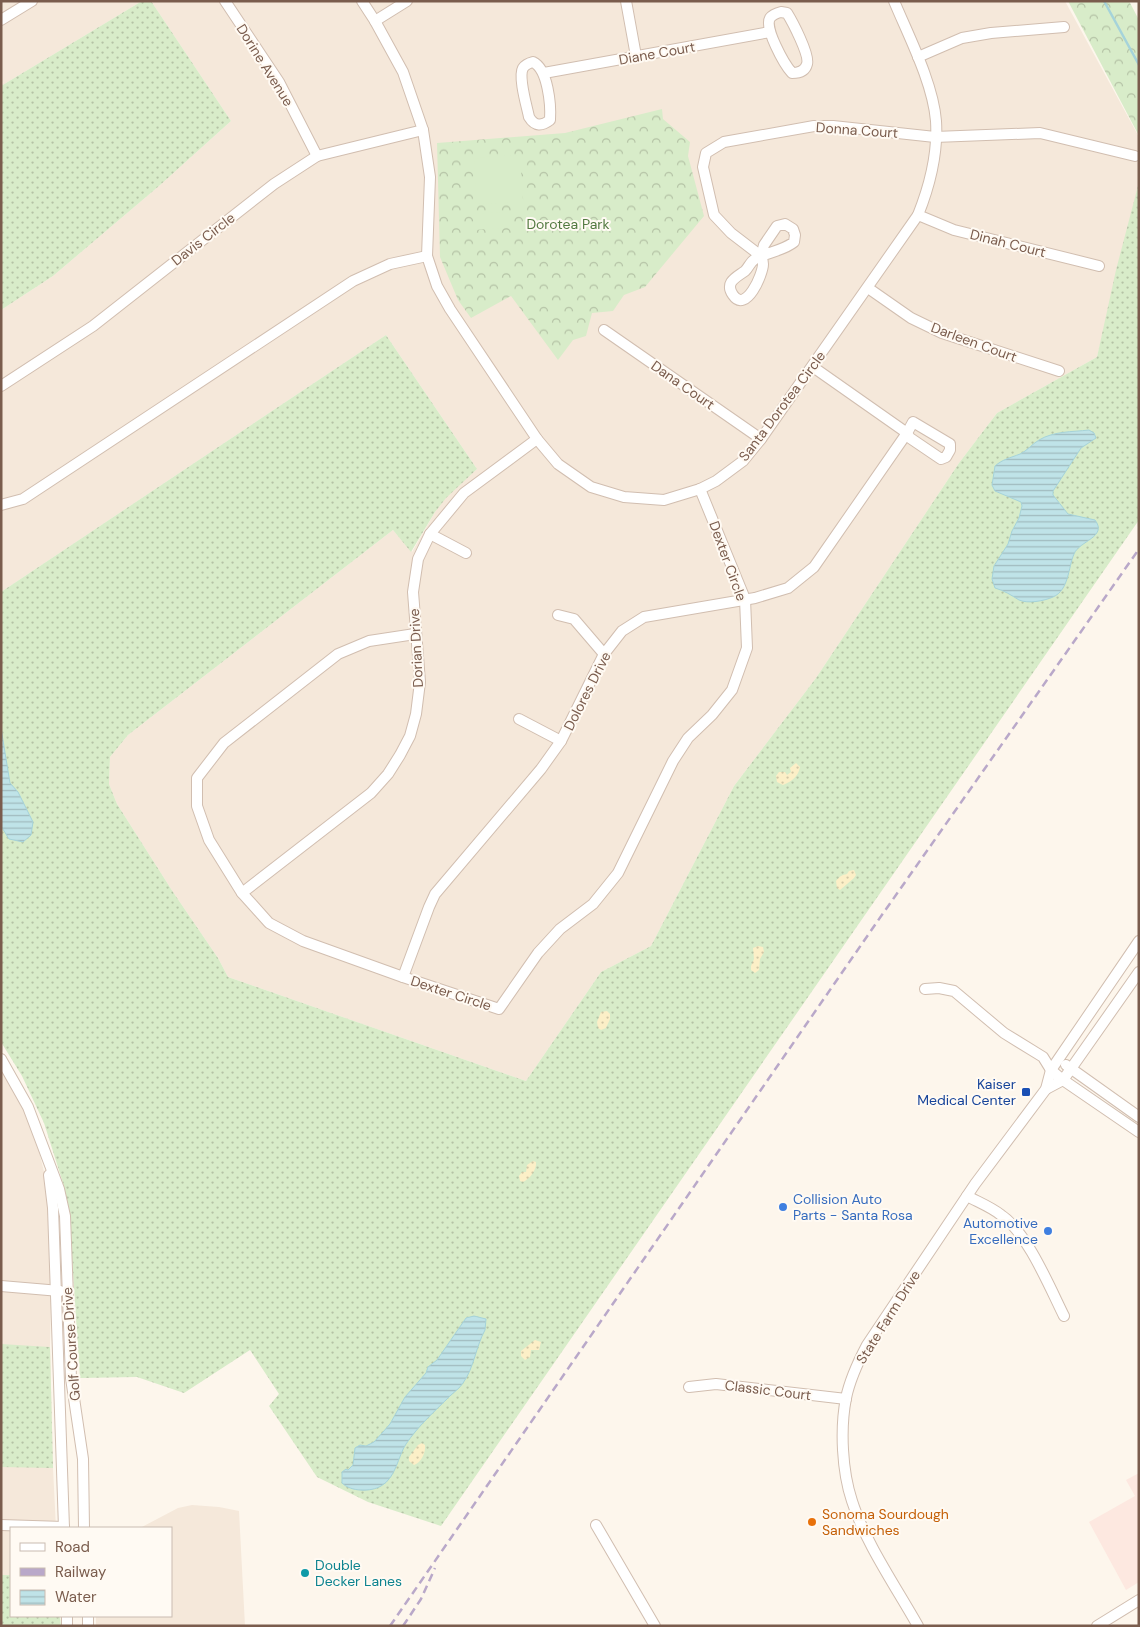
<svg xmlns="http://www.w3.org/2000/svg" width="1140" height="1627" font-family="'DM Sans',sans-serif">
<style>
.residential{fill:#f5e8da}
.commercial{fill:#fde8e0}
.grass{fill:url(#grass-dots)}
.forest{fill:url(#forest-crowns)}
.sand{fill:url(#sand-dots)}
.pitch{fill:#d8ecc9}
.water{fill:url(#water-rules);stroke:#a5d3da}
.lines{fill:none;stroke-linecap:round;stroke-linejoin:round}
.stream{stroke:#a5d3da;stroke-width:2.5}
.minor-casing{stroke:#d1beb0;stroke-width:12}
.minor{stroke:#fff;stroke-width:10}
.rail{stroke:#b9a8c9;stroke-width:2.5;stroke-dasharray:8 5;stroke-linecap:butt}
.transit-dot{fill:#1a4fb4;stroke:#fffaf3;stroke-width:2}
.shop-dot{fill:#3f7fe0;stroke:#fffaf3;stroke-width:2}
.food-dot{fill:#e8710a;stroke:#fffaf3;stroke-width:2}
.culture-dot{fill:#0f9aa8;stroke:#fffaf3;stroke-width:2}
.labels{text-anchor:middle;stroke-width:4;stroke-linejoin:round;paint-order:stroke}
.street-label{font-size:14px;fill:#7a5c4d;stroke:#fffaf3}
.park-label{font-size:14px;fill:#537a41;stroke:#fffaf3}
.transit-label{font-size:14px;fill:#164399;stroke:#fffaf3;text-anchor:end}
.shop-label{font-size:14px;fill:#366cbe;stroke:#fffaf3;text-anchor:start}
.food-label{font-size:14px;fill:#c56008;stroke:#fffaf3;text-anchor:start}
.culture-label{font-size:14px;fill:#0d838f;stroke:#fffaf3;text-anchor:start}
</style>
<defs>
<pattern id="grass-dots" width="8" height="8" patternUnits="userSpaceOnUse" patternTransform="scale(1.25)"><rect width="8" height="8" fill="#d8ecc9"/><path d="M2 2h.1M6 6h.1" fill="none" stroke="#b4c2a5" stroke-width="1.8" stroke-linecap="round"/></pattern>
<pattern id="forest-crowns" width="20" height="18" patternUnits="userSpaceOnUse" patternTransform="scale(1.25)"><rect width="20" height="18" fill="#d8ecc9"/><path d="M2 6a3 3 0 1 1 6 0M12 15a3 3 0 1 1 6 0" fill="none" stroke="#b4c2a5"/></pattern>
<pattern id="sand-dots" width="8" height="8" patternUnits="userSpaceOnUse" patternTransform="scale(1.25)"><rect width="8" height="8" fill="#fcefc7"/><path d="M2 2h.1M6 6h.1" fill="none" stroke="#d1c5a4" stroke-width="1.8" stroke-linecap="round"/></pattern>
<pattern id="water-rules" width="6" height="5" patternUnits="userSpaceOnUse" patternTransform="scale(1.25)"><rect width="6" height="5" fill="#bfe3e8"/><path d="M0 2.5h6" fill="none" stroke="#a0bbbe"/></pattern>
</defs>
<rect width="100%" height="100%" fill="#fdf6ec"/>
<!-- residential -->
<g class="residential">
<path d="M1 1H142L1 86Z"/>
<path d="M151 1H1065L1139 137V183L1097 357 997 413 959 463 816 678 734 786 651 946 601 972 526 1081 228 977 218 958 173 892 117 804 109 784 110 757 128 735 393 530 412 552 435 512 446 497 477 469 386 335 1 592V310L53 276 159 186 231 121Z"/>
<path d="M1 1059 28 1107 53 1208 50 1347 53 1468 56 1528H11V1575H1Z"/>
<path d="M192 1505 219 1507 239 1511 245 1626H96V1616H171V1528H140L178 1508Z"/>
</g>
<!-- commercial -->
<path class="commercial" d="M1139 1473V1582L1126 1590 1089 1522 1135 1496 1126 1480Z"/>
<!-- grass -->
<g class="grass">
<path d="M142 1H151L231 121 159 186 53 276 1 310V86Z"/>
<path d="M1139 182V520L441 1526 368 1502 317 1477 269 1406 279 1394 250 1350 184 1393 137 1377 80 1378 69 1213 63 1183 44 1123 22 1076 1 1042V592L386 335 477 469 446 498 435 512 411 552 393 530 128 735 110 757 109 784 117 804 173 892 218 958 228 977 526 1081 601 972 651 946 734 786 816 678 959 463 997 413 1097 357 1116 270Z"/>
<path d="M1 1344 50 1347 53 1468 1 1467Z"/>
<path d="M1 1575H11V1616H60L61 1626H1Z"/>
</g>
<!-- forest -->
<g class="forest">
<path d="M1068 1H1129L1139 20V136Z"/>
<path d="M662 109 663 119 690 142 688 156 704 216 645 287 624 295 613 311 592 313 586 336 573 340 558 360 511 296 471 318 458 300 440 257 437 143 565 133Z"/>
</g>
<!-- sand -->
<g class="sand">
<path d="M796 763 800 767C798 777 792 781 783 785L777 782 776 776 779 772H785L787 775 791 772 790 768Z"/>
<path d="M854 870 856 875 854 878 840 890 837 888 836 881C840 876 842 875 847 874L849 871Z"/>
<path d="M758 946 763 947 764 952 760 959 759 970 755 973 751 970V966L754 959 753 948Z"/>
<path d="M607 1011 610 1014V1019L606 1028 601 1030 598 1028 597 1022 601 1012Z"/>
<path d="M533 1161 536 1162C537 1169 530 1179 523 1182L520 1181 519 1176 522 1172H526L527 1165Z"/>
<path d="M535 1340 541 1342 539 1350H531L530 1357 525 1360 521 1356V1351Z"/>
<path d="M422 1443 425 1445C426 1452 421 1463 414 1465L409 1461V1457L418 1445Z"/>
</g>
<!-- pitch -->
<g class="pitch">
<path d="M496 155 520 156 523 200 499 204 476 203 474 159Z"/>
<path d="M502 212 503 228 474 230 473 214Z"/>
</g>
<!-- water -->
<g class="water">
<path d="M1089 430 1094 433 1096 438 1081 448 1053 491V495L1068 514 1095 520C1108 537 1079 541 1074 554 1068 568 1069 590 1053 597 1044 601 1028 604 1019 600 1011 595 1005 591 995 588L992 579 994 566 1008 544 1012 531 1019 518 1022 506 1021 502 995 491 992 485 995 466C1003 459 1010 458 1020 454 1027 451 1032 444 1039 440 1054 431 1072 432 1089 430Z"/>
<path d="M1 728 10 783 18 792 33 822 31 835 23 842 9 839 1 826Z"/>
<path d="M474 1316 486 1319 485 1330C476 1346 474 1368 463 1383 460 1388 454 1392 450 1396 435 1411 418 1426 406 1444 398 1456 396 1478 381 1486 371 1492 351 1492 342 1483V1472L346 1469 348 1470 353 1465 355 1448 360 1445 366 1446 374 1442 383 1432 390 1424 405 1397 426 1373 428 1367 437 1360 466 1318Z"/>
</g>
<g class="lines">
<!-- stream -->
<path class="stream" d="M1104 1 1139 65"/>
<defs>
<g id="minor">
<path d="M225 1 279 82 317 156"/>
<path d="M362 1 375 21 403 72 423 130 430 177 427 256 437 286 450 309 537 439 558 464 591 487 624 497 664 500 700 489 716 481 743 461 761 439 918 215C930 185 938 153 936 121 933 83 909 37 894 1"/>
<path d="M626 1 636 56"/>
<path d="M781 12 787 13C792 21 810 55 807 64 805 72 798 73 792 73 784 64 764 28 770 18 773 14 777 13 781 12Z"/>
<path d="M1 20 32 1"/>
<path d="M375 21 407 1"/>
<path d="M918 57 962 38 991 33 1064 27"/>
<path d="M533 62C548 69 551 105 550 120 542 126 535 127 529 117 527 107 518 77 523 68 525 65 529 63 533 62Z"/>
<path d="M544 73 770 32"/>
<path d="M918 215 954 230 1099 266"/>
<path d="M761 256 731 233 714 215 703 167 706 153 724 142 814 126H833L935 137 1040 133 1135 156"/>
<path d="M761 256C762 258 763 261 763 264 763 274 746 314 733 295 724 282 737 277 745 271 749 267 750 262 755 259 767 252 783 251 794 242L795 235 793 229 785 224 777 226 764 245 761 256"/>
<path d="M868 288 911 318 942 333 1059 371"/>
<path d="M604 330 761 439"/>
<path d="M1 386 93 326 274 184 317 156 423 130"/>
<path d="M913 422 950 444V450L946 457 941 459 910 438 907 433Z"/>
<path d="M1 505 23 499 353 281 390 264 427 256"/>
<path d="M430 534 466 553"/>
<path d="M558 615 574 619 604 654"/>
<path d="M415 634 369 641 338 654 224 743 197 778V806L209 840 242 893 269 923 303 941 403 977 499 1009 538 953 560 929 593 904 618 873 673 761 688 738 712 715 732 690 747 648 745 599 700 489"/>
<path d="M519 719 561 741"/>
<path d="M242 893 371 793 388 774 400 755 410 736 416 714 420 682 413 592 418 559 430 534 464 493 537 439"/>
<path d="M403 977 429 907 435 894 541 769 561 741 604 654 622 631 644 617 755 598 788 588 814 567 907 433 813 367"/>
<path d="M925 989 939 988 954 991 1004 1033 1043 1057 1051 1070 1063 1080 1139 1132"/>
<path d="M1 1059 28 1107 59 1189 65 1216 71 1378 83 1459 84 1528"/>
<path d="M1066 1065 1139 1117"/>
<path d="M1046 1089 1063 1080 1139 972"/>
<path d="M49 1175 53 1208 64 1528"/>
<path d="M967 1196C978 1202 991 1207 1001 1215 1027 1232 1050 1288 1064 1316"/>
<path d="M1 1286 60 1291"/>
<path d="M689 1387 716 1384 846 1399"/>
<path d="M1 1525 64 1527"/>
<path d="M596 1525 655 1626"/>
<path d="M67 1616V1626"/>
<path d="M88 1616V1626"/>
<path d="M918 1626C896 1587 865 1542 852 1501 842 1471 840 1429 846 1398 850 1379 858 1362 867 1345L975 1184 1046 1089 1051 1070 1139 941"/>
<path d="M1097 1626 1139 1600"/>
</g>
</defs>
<!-- minor casing -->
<use href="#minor" class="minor-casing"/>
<!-- minor -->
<use href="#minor" class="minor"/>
<!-- rail -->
<g class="rail">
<path d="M390 1626 877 922 1139 549"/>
<path d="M403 1626 421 1599 435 1568"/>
</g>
</g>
<!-- markers -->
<rect class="transit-dot" x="1021" y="1087" width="10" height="10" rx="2.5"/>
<g class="shop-dot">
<circle cx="783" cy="1207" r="5"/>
<circle cx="1048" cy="1231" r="5"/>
</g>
<circle class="food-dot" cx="812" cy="1522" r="5"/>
<circle class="culture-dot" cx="305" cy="1573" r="5"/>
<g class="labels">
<!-- street labels -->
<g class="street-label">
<text transform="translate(657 53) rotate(-10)" y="5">Diane Court</text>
<text transform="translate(265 65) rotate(58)" y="5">Dorine Avenue</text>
<text transform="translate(857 130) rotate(4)" y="5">Donna Court</text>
<text transform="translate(203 239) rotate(-38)" y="5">Davis Circle</text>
<text transform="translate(1008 243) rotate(14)" y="5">Dinah Court</text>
<text transform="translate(974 342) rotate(20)" y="5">Darleen Court</text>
<text transform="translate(683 385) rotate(35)" y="5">Dana Court</text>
<text transform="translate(782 406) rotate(-53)" y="5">Santa Dorotea Circle</text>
<text transform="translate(728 561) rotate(70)" y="5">Dexter Circle</text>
<text transform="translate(416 648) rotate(-93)" y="5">Dorian Drive</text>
<text transform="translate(587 691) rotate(-63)" y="5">Dolores Drive</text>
<text transform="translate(451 993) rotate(18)" y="5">Dexter Circle</text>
<text transform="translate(888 1317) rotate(-58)" y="5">State Farm Drive</text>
<text transform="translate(71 1344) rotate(-94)" y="5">Golf Course Drive</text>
<text transform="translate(768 1390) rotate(7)" y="5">Classic Court</text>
</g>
<!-- park labels -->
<g class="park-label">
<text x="568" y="229">Dorotea Park</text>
</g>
<!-- transit labels -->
<g class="transit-label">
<text x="1016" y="1089">Kaiser<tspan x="1016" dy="16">Medical Center</tspan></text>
</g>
<!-- shop labels -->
<g class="shop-label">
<text x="793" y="1204">Collision Auto<tspan x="793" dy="16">Parts - Santa Rosa</tspan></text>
<text x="1038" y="1228" text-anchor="end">Automotive<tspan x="1038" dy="16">Excellence</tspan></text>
</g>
<!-- food labels -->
<g class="food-label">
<text x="822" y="1519">Sonoma Sourdough<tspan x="822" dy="16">Sandwiches</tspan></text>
</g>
<!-- culture labels -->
<g class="culture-label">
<text x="315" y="1570">Double<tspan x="315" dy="16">Decker Lanes</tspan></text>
</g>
</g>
<!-- border -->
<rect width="1140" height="1627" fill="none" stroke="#7a5c4d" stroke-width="5"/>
<!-- legend -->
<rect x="10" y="1527" width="162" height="90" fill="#fffaf3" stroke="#cabbb1"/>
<rect x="20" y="1543" width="25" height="8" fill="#ffffff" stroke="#cabbb1"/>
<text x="55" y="1552" font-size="15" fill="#7a5c4d">Road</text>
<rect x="20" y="1568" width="25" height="8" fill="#b9a8c9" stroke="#cabbb1"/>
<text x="55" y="1577" font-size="15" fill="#7a5c4d">Railway</text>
<rect x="20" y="1590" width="25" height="15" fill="url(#water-rules)" stroke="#cabbb1"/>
<text x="55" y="1602" font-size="15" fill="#7a5c4d">Water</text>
</svg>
